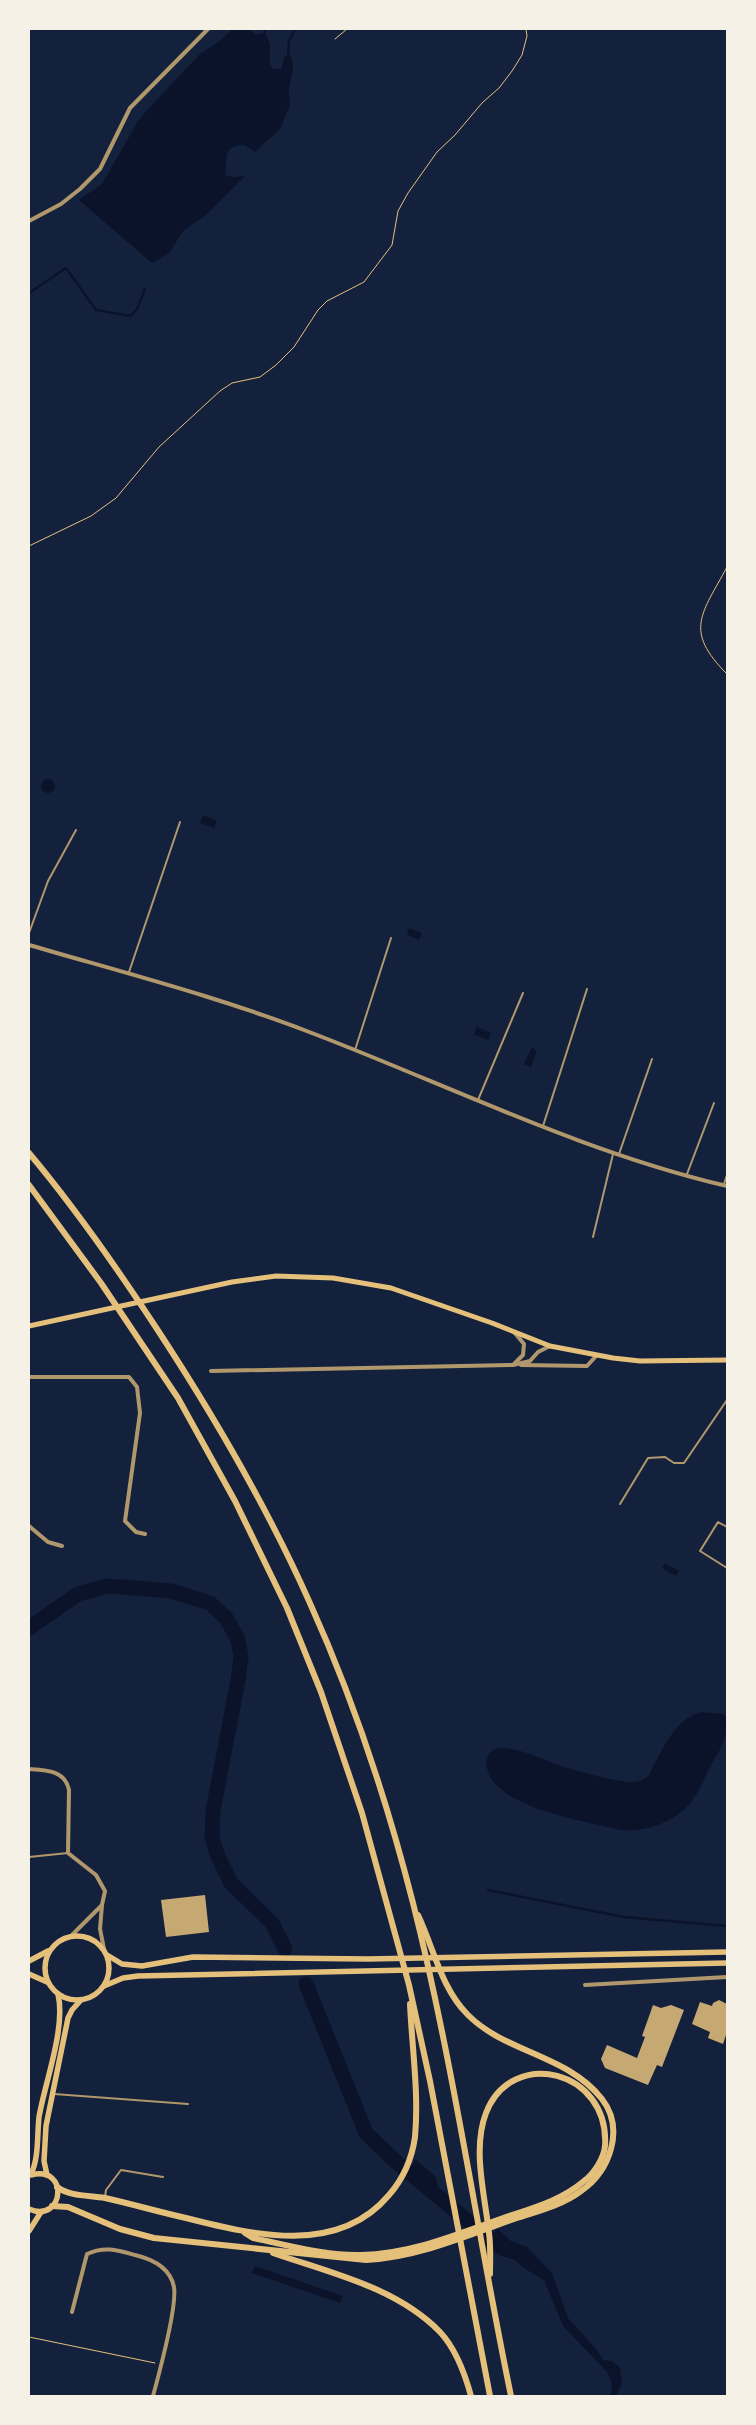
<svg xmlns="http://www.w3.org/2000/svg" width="756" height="2425" font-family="Karla,sans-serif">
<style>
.water{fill:#0b132b}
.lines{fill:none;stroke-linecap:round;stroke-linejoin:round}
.stream{stroke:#0b132b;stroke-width:2.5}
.river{stroke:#0b132b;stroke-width:15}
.building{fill:#c6a872}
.path{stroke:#e5c07b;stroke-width:1}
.service{stroke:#b1986c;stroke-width:2}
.minor{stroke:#b1986c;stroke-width:4}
.secondary{stroke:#e5c07b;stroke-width:5}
.primary{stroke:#e5c07b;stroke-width:5.5}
.motorway{stroke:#e5c07b;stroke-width:6}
</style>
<rect width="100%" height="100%" fill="#14213d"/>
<!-- water -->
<g class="water">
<path d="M232 29H248L257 35 265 32 270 44V64L273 69H281L285 56 292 57 293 68 289 90 290 105 280 129 255 152 245 145C221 145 228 159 225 175L233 177 245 176 206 215 184 230 168 254 152 263 79 200 102 184 138 121 149 108 200 54 221 40Z"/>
<circle cx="48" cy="786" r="7"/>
<path d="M203 815 217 821 214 828 200 823Z"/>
<path d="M409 928 422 933 419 940 407 935Z"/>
<path d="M477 1027 491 1033 488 1040 474 1034Z"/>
<path d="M532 1047 537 1051 531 1067 524 1064Z"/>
<path d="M665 1563 679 1571 676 1576 662 1568Z"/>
<path d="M701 1712 724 1714 727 1718C727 1740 721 1748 710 1767 705 1777 700 1789 694 1798 679 1821 646 1833 620 1830 586 1821 495 1808 487 1768 485 1762 488 1751 495 1749 512 1744 545 1760 561 1766 577 1771 616 1782 632 1782 639 1782 644 1780 649 1775 661 1752 674 1719 701 1712Z"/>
<path d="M415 2159 436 2177 441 2205 407 2177Z"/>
<path d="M498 2229 511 2241 527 2247 552 2273 568 2318 597 2350 603 2360 612 2361 620 2368 622 2383 616 2396H611L612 2384 608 2373 563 2326 544 2280 522 2267 515 2260 499 2255 495 2231Z"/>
<path d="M255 2266 343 2296 340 2303 252 2273Z"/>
</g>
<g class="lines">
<!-- stream -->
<g class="stream">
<path d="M265 32 266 29"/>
<path d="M288 59 289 41 295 29"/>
<path d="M29 293 66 268 96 310 131 316 137 309 145 289"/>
<path d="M488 1890 624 1917 727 1926"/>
</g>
<!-- river -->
<g class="river">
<path d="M29 1628 78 1594 108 1586 171 1591 210 1603 226 1618 238 1639 241 1657 238 1680 213 1811 212 1837 217 1854 231 1883 272 1923 285 1949"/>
<path d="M306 1984 366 2133 394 2160 498 2246 516 2252"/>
</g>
</g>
<!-- building -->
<g class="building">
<path d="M205 1895 209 1932 166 1937 161 1900Z"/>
<path d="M719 2000 727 2004V2032L723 2044 708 2038 710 2032 692 2024 700 2002 712 2006 713 2003Z"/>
<path d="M653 2005 661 2008 671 2005 684 2010 662 2067 657 2065 648 2085 605 2068 601 2059 607 2045 637 2058 645 2037 642 2036Z"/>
</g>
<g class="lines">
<!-- path -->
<g class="path">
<path d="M335 39 347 29"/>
<path d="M29 546 91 516 116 498 159 447 220 391 232 383 260 377 276 365 294 347 318 310 327 301 364 282 392 245 398 211 408 193 437 152 455 135 482 103 499 88 512 71 522 55 527 36 526 29"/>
<path d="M727 567C702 614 683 630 727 674"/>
<path d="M29 2337 155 2363"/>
</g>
<!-- service -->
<g class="service">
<path d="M29 933 48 881 76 830"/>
<path d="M129 972 180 822"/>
<path d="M355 1050 391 938"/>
<path d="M478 1100 523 993"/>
<path d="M543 1126 587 989"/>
<path d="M619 1154 652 1059"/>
<path d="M687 1174 714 1103"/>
<path d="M724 1184 727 1175"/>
<path d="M593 1237 613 1154"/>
<path d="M620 1504 648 1458 665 1457 674 1463H684L727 1400"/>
<path d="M727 1527 718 1522 700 1551 727 1568"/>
<path d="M29 1857 68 1853"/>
<path d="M54 2094 188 2104"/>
<path d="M105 2197 106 2190 121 2170 163 2177"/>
</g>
<!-- minor -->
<g class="minor">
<path d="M29 221 61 204 80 189 100 169 130 108 208 29"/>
<path d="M29 945C125 973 223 998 317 1035 452 1087 585 1153 727 1186"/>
<path d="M513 1365 523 1355 524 1344 514 1332"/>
<path d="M521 1365 587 1366 597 1355"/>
<path d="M211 1371 513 1365 530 1361 538 1352 550 1346"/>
<path d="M29 1377H129L137 1387 140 1413 125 1521 136 1532 145 1534"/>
<path d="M29 1526 48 1542 62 1546"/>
<path d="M29 1769C46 1770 65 1770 69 1790L68 1853 96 1875 105 1891 102 1905"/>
<path d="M72 1935 102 1905 100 1929 104 1949"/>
<path d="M585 1985 727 1977"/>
<path d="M72 2312 87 2254C104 2246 117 2250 135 2255 152 2259 170 2267 174 2287 177 2307 159 2374 153 2396"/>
</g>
<!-- secondary -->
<path class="secondary" d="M29 1326 232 1282 276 1276 333 1278 391 1288 492 1323 550 1346 613 1358 640 1361 727 1360"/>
<!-- primary -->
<g class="primary">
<circle cx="77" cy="1968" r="32"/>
<path d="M107 1955 122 1964 142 1966 193 1957 368 1959 727 1952"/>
<path d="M29 1961 48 1951"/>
<path d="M29 1974 47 1982"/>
<path d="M104 1986 123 1978 138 1976 727 1963"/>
<path d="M31 2174C39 2158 37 2135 39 2117 45 2082 66 2028 58 1994"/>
<path d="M47 2175 44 2161 46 2126 68 2018 72 2010 81 2000"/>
<path d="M29 2209C64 2224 70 2165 31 2175"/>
<path d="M29 2231 41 2212"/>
</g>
<!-- motorway -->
<g class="motorway">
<path d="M29 1153C76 1209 117 1268 157 1329 214 1416 267 1507 309 1601 353 1698 387 1801 413 1903 454 2066 477 2232 511 2396"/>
<path d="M29 1185 101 1283 178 1398 235 1501 287 1608 321 1692 362 1813 409 1985 430 2081 490 2396"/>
<path d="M57 2187C71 2197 89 2195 105 2198 132 2204 159 2212 186 2218 253 2235 338 2256 389 2195 403 2179 412 2158 415 2137 419 2093 412 2048 410 2004"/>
<path d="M52 2206 68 2207 120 2229 154 2238 366 2260C417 2257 464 2237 511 2220 535 2212 561 2206 581 2191 610 2171 625 2129 602 2099 568 2055 506 2053 468 2015 441 1988 434 1949 418 1915"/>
<path d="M245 2233 253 2238C288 2245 325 2256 361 2255 412 2254 458 2234 506 2217 533 2208 562 2200 584 2181 594 2174 604 2158 605 2146 610 2070 512 2046 486 2113 472 2149 485 2196 489 2233 491 2247 490 2261 490 2274"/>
<path d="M273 2253C330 2273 396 2287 440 2332 456 2349 465 2374 471 2396"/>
</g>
</g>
<!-- border -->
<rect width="756" height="2425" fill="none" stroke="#f6f1e7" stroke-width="60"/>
</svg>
